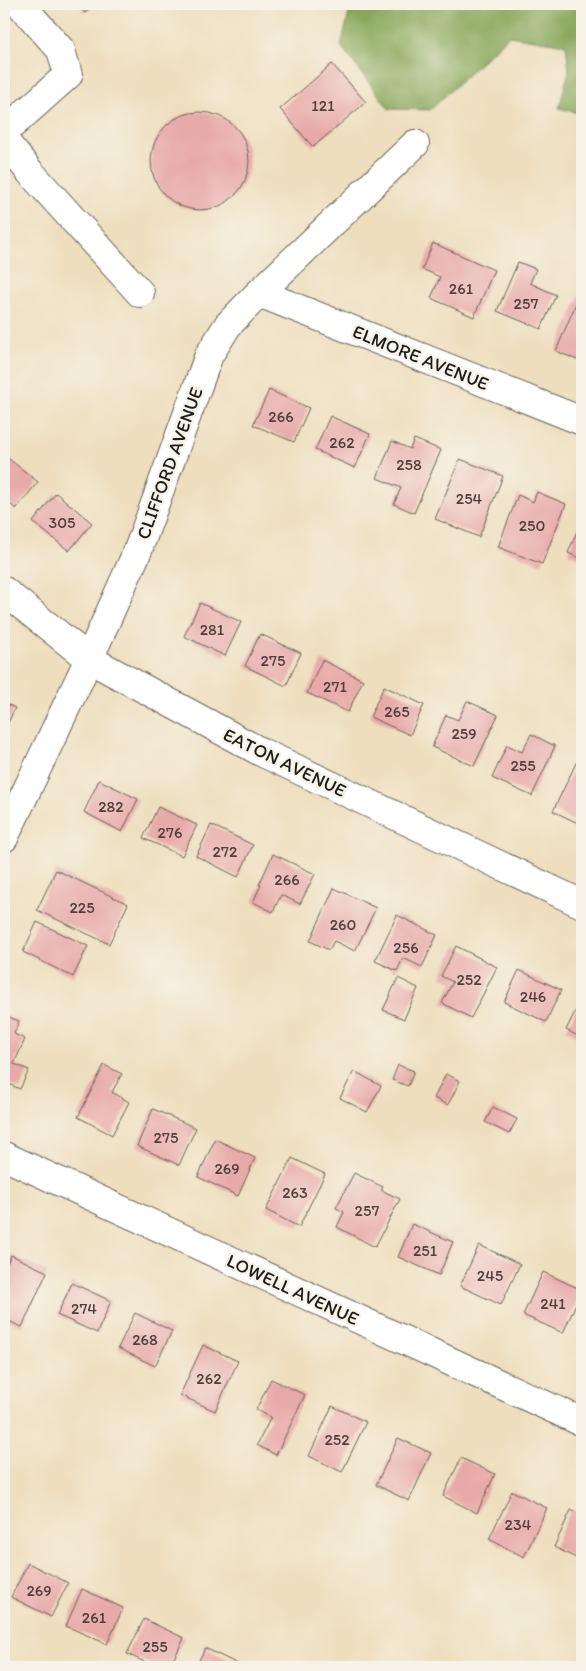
<svg xmlns="http://www.w3.org/2000/svg" width="586" height="1671" font-family="Itim,sans-serif">
<style>
.forest{fill:#8aa85c;stroke:#53623c}
.building{fill:#e8aaa9}
.lines{fill:none;stroke-linecap:round;stroke-linejoin:round}
.minor-casing{stroke:#666055;stroke-width:30}
.minor{stroke:#fff;stroke-width:28}
.labels{text-anchor:middle;stroke-width:5;stroke-linejoin:round;paint-order:stroke}
.number-label{font-size:16px;fill:#4f403f}
.street-label{font-size:19px;fill:#1c1c1c;stroke:#f7f3e8}
</style>
<rect width="100%" height="100%" fill="#f7f3e8"/>
<filter id="ink" filterUnits="userSpaceOnUse"><feTurbulence type="fractalNoise" baseFrequency=".02" numOctaves="2"/><feDisplacementMap in="SourceGraphic" scale="10" xChannelSelector="R" yChannelSelector="G"/><feConvolveMatrix kernelMatrix="1 2 1 2 8 2 1 2 1" color-interpolation-filters="sRGB"/></filter>
<filter id="wash" filterUnits="userSpaceOnUse"><feTurbulence type="fractalNoise" baseFrequency=".0096" numOctaves="4" result="noise"/><feDisplacementMap in="SourceGraphic" scale="20" xChannelSelector="R" yChannelSelector="G"/><feGaussianBlur stdDeviation="1.12" result="paint"/><feColorMatrix in="noise" values="0 0 0 0 0 0 0 0 0 0 0 0 0 0 0 0 0 1.4 0 .05"/><feComposite in="paint" operator="in"/></filter>
<g filter="url(#wash)">
<rect width="100%" height="100%" fill="#eedebe"/>
<!-- forest -->
<path class="forest" d="M351 4H582V114L559 108 569 71 566 45 509 36 430 110 389 109 341 46Z"/>
<g id="blocks">
<!-- building -->
<g class="building">
<path d="M78 4H95L85 13Z"/>
<path d="M332 64 366 102 313 147 280 109Z"/>
<circle cx="200" cy="161" r="49"/>
<path d="M433 243 494 270 474 317 431 298 440 277 422 269Z"/>
<path d="M518 262 536 269 530 283 556 295 541 329 497 311Z"/>
<path d="M582 289V362L556 351Z"/>
<path d="M269 390 309 408 294 442 253 425Z"/>
<path d="M330 416 370 434 355 468 315 450Z"/>
<path d="M414 439 441 450 414 513 394 504 401 488 377 478 392 441 410 449Z"/>
<path d="M4 455 38 482 16 509 4 499Z"/>
<path d="M460 459 503 476 479 537 435 519Z"/>
<path d="M537 492 566 504 542 564 498 547 518 495 533 502Z"/>
<path d="M56 493 92 523 69 551 33 522Z"/>
<path d="M580 524 582 525V559L568 553Z"/>
<path d="M200 603 241 622 225 656 184 636Z"/>
<path d="M260 634 301 653 286 686 245 666Z"/>
<path d="M322 660 363 680 348 712 307 693Z"/>
<path d="M384 686 424 705 410 735 370 717Z"/>
<path d="M467 701 498 715 474 766 432 747 446 715 458 720Z"/>
<path d="M4 703 15 708 4 731Z"/>
<path d="M531 734 555 746 532 796 492 778 507 745 522 752Z"/>
<path d="M577 761 582 764V825L553 811Z"/>
<path d="M99 780 138 799 122 832 84 812Z"/>
<path d="M158 807 197 825 182 856 143 838Z"/>
<path d="M211 825 253 845 238 877 196 856Z"/>
<path d="M273 854 315 874 300 904 281 895 273 912 253 902 261 885H259Z"/>
<path d="M56 870 128 904 109 944 37 910Z"/>
<path d="M334 888 376 908 355 951 334 941 329 950 310 941Z"/>
<path d="M397 915 437 935 422 967 403 958 397 971 375 961Z"/>
<path d="M37 922 88 946 73 977 23 952Z"/>
<path d="M456 946 497 967 471 1018 442 1003 453 982 441 976Z"/>
<path d="M519 970 561 990 546 1022 504 1002Z"/>
<path d="M398 978 418 988 404 1019 383 1010Z"/>
<path d="M582 998V1038L566 1030Z"/>
<path d="M4 1015 19 1021 14 1034 25 1039 14 1064 29 1070 20 1089 6 1083 4 1088Z"/>
<path d="M104 1065 122 1074 112 1092 129 1102 112 1135 78 1117Z"/>
<path d="M398 1065 414 1071 408 1086 392 1080Z"/>
<path d="M354 1071 381 1086 367 1112 340 1098Z"/>
<path d="M446 1074 460 1081 448 1105 434 1098Z"/>
<path d="M493 1107 517 1119 509 1134 485 1122Z"/>
<path d="M153 1109 196 1128 179 1165 137 1146Z"/>
<path d="M215 1139 255 1158 238 1196 198 1177Z"/>
<path d="M292 1158 325 1174 299 1227 266 1210Z"/>
<path d="M354 1173 383 1187 381 1190 400 1199 375 1247 337 1227 344 1212 336 1208Z"/>
<path d="M412 1224 453 1242 439 1275 398 1257Z"/>
<path d="M479 1245 520 1264 501 1305 460 1286Z"/>
<path d="M11 1255 47 1272 22 1327 4 1319V1270Z"/>
<path d="M543 1272 582 1290 563 1333 523 1315Z"/>
<path d="M72 1283 111 1301 97 1333 57 1315Z"/>
<path d="M135 1313 172 1331 155 1366 118 1348Z"/>
<path d="M203 1345 238 1361 215 1411 180 1395Z"/>
<path d="M271 1379 305 1395 276 1455 257 1445 271 1417 256 1410Z"/>
<path d="M332 1406 366 1422 342 1472 309 1456Z"/>
<path d="M398 1438 431 1453 409 1501 376 1485Z"/>
<path d="M461 1458 495 1474 477 1513 443 1496Z"/>
<path d="M512 1491 547 1508 524 1557 489 1539Z"/>
<path d="M571 1510 582 1515V1561L554 1547Z"/>
<path d="M28 1563 68 1583 51 1617 11 1597Z"/>
<path d="M82 1589 123 1608 107 1644 66 1626Z"/>
<path d="M144 1619 184 1638 170 1667H156L127 1654Z"/>
<path d="M205 1648 244 1667H196Z"/>
</g>
</g>
</g>
<g filter="url(#ink)">
<use href="#blocks" fill-opacity="0" stroke="#666055" stroke-width="1"/>
<g class="lines">
<defs>
<g id="minor">
<path d="M4 124H13L68 75 61 50 20 4"/>
<path d="M4 140 30 172 140 293"/>
<path d="M259 293 582 421"/>
<path d="M4 591 89 659 261 752 582 904"/>
<path d="M4 838 89 659 138 550 209 355 228 325 259 293 415 144"/>
<path d="M4 1156 582 1422"/>
</g>
</defs>
<!-- minor casing -->
<use href="#minor" class="minor-casing"/>
<!-- minor -->
<use href="#minor" class="minor"/>
</g>
</g>
<g class="labels">
<!-- number labels -->
<g class="number-label">
<text x="323" y="111">121</text>
<text x="461" y="294">261</text>
<text x="526" y="309">257</text>
<text x="281" y="422">266</text>
<text x="342" y="448">262</text>
<text x="409" y="470">258</text>
<text x="469" y="504">254</text>
<text x="62" y="528">305</text>
<text x="532" y="531">250</text>
<text x="212" y="635">281</text>
<text x="273" y="666">275</text>
<text x="335" y="692">271</text>
<text x="397" y="717">265</text>
<text x="464" y="739">259</text>
<text x="523" y="771">255</text>
<text x="111" y="812">282</text>
<text x="170" y="838">276</text>
<text x="225" y="857">272</text>
<text x="287" y="885">266</text>
<text x="82" y="913">225</text>
<text x="343" y="930">260</text>
<text x="406" y="953">256</text>
<text x="469" y="985">252</text>
<text x="533" y="1002">246</text>
<text x="166" y="1143">275</text>
<text x="227" y="1174">269</text>
<text x="295" y="1198">263</text>
<text x="367" y="1216">257</text>
<text x="425" y="1256">251</text>
<text x="490" y="1281">245</text>
<text x="553" y="1309">241</text>
<text x="84" y="1314">274</text>
<text x="145" y="1345">268</text>
<text x="209" y="1384">262</text>
<text x="337" y="1445">252</text>
<text x="518" y="1530">234</text>
<text x="39" y="1596">269</text>
<text x="94" y="1623">261</text>
<text x="155" y="1652">255</text>
</g>
<!-- street labels -->
<g class="street-label">
<text transform="translate(421 357) rotate(22)" y="7">ELMORE AVENUE</text>
<text transform="translate(169 463) rotate(-70)" y="7">CLIFFORD AVENUE</text>
<text transform="translate(285 762) rotate(26)" y="7">EATON AVENUE</text>
<text transform="translate(293 1289) rotate(25)" y="7">LOWELL AVENUE</text>
</g>
</g>
<!-- margin -->
<rect width="586" height="1671" fill="none" stroke="#f7f3e8" stroke-width="20"/>
</svg>
